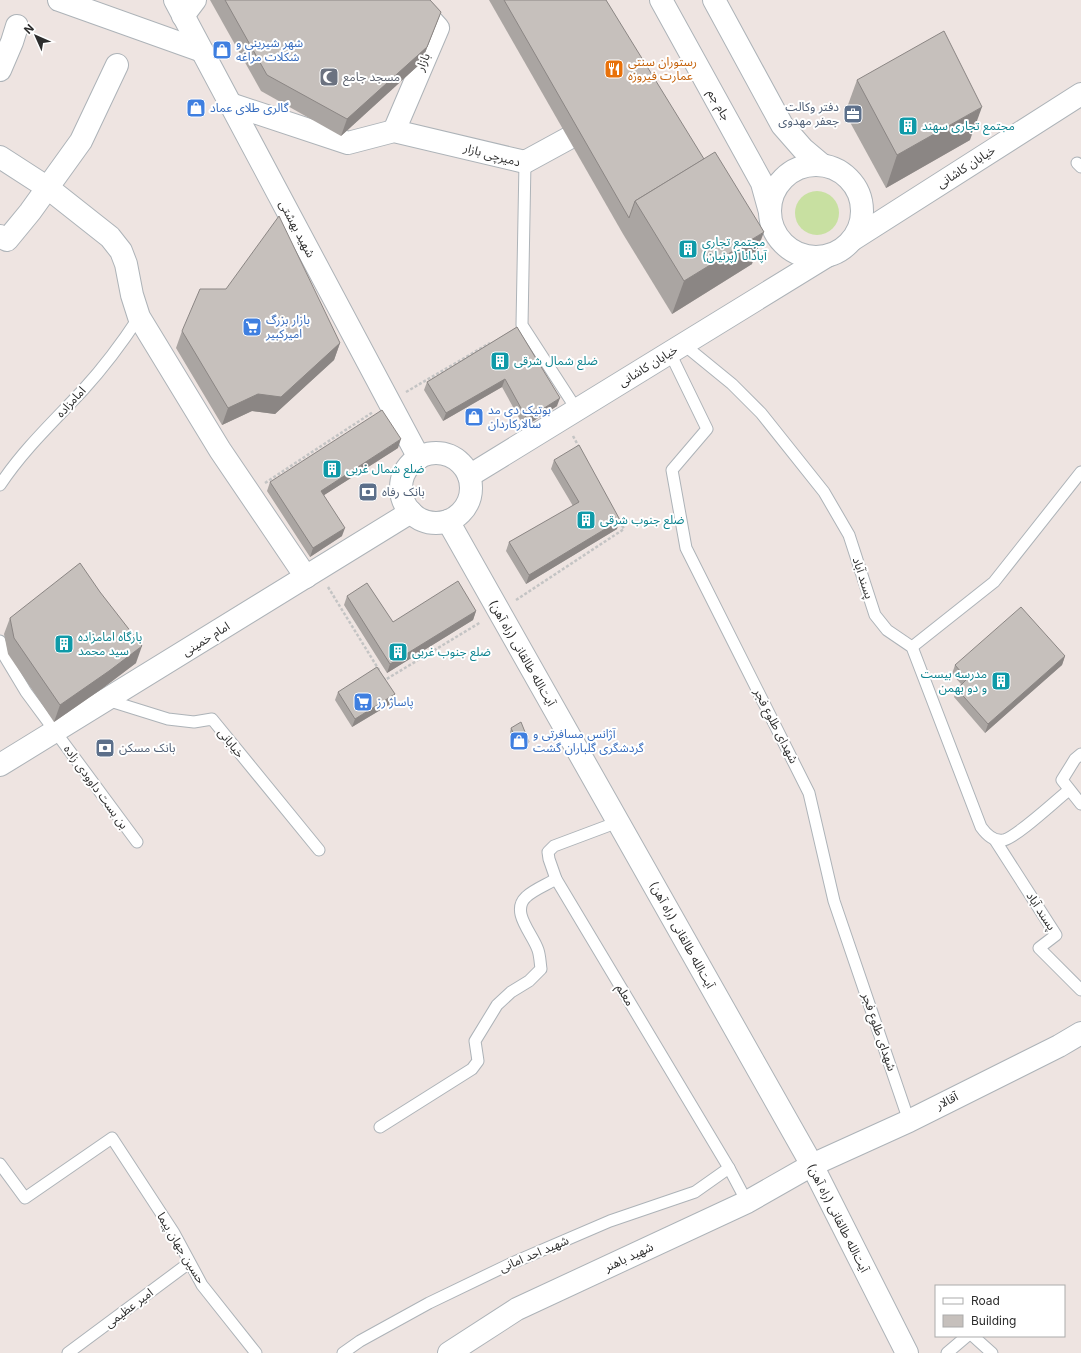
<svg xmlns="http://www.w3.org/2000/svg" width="1081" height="1353" font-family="Inter,'Noto Sans Arabic',sans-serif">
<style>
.green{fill:#c8e0a1}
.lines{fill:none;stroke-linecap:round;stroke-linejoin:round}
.lane-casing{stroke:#adb3b8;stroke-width:13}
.street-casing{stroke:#adb3b8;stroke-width:24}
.secondary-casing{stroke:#adb3b8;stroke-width:24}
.path{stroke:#c4c4c4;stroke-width:2.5;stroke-dasharray:3 2;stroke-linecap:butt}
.lane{stroke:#fff;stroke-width:11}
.street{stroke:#fff;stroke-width:22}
.secondary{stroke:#fff;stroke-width:22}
.wall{fill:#aaa5a2}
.shaded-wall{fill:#8b8684}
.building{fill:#c6c0bc;stroke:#8b8684}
.labels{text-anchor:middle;stroke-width:4;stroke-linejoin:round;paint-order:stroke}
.shop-label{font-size:12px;fill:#366cbe;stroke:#fff;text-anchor:start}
.street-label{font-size:12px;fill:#2d2d2d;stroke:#fff}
.food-label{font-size:12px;fill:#c56008;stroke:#fff;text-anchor:start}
.worship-label{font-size:12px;fill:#5b616d;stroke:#fff;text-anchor:start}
.service-label{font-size:12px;fill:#4e5e75;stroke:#fff;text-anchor:start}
.culture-label{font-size:12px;fill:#0d838f;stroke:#fff;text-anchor:start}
</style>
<rect width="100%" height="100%" fill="#eee4e1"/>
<!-- green -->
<circle class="green" cx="817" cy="213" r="22"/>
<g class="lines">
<defs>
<g id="lane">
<path d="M525 162 522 325 577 410"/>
<path d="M1077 163 1081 167"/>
<path d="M683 344 732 384 761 413 824 492 849 535 875 615 887 630 912 647 981 827C986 834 994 842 1004 840 1018 836 1055 801 1069 790"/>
<path d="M670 353 707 429 672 470 686 548 809 793 834 901 909 1121"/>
<path d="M0 485C23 450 54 421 83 390 104 367 122 343 139 317"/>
<path d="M0 641 5 657 26 692 137 842"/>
<path d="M912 647 994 582 1081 472"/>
<path d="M107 700 168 719 194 722 212 719 319 850"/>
<path d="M1081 754 1075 759 1062 780 1081 804"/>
<path d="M618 822 554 846 548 852 549 859 556 879 729 1168 747 1202"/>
<path d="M995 840 1056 935 1039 948 1081 990"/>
<path d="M380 1127 472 1069 478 1061 475 1041 497 1005 511 992 529 981 541 969C540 962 540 956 538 950 533 934 510 912 526 897 533 890 548 884 556 879"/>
<path d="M0 1164 25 1198 112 1138 174 1233 202 1285 256 1353"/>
<path d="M973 1336 992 1353"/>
<path d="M68 1353 189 1263"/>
<path d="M343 1353 360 1341 429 1303 510 1264 610 1221 695 1192 729 1168"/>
<path d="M947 1353 967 1336"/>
</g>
<g id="street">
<path d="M59 0 202 51"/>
<path d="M183 16 195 0"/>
<path d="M0 70 12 42 17 26"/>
<path d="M230 104 348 143 394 131 525 162 569 138"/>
<path d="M394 131 438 28 413 0"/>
<path d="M0 157 48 188 110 237 121 251 126 264 132 295 139 317 220 450 306 577"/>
<path d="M0 236 7 240 30 212 81 141 117 65"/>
</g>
<g id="secondary">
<path d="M175 0 419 458"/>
<path d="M661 0 762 183 770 212"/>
<path d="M714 0 782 125 803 149 822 165"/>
<circle cx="816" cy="211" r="46"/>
<path d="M852 240 1081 94"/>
<circle cx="436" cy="488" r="35"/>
<path d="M469 476 827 256"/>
<path d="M448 521 812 1165 907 1353"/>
<path d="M0 765 411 512"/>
<path d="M449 1353 517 1309 747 1202 812 1165 909 1121 1059 1046 1081 1033"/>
</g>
</defs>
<!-- lane casing -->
<use href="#lane" class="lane-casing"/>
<!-- street casing -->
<use href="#street" class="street-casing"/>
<!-- secondary casing -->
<use href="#secondary" class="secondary-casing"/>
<!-- path -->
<g class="path">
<path d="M406 392 490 343"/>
<path d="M573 436 579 447"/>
<path d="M265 483 373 412"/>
<path d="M328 587 379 670"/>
<path d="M516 600 624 529 619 520"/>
<path d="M383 678 385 680 481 622"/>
</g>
<!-- lane -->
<use href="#lane" class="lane"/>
<!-- street -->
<use href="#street" class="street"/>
<!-- secondary -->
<use href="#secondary" class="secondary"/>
</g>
<!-- wall -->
<g class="wall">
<path d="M210 0H430L441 12 421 63 341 136 261 91Z"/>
<path d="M489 0H606L752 264 672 314 623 234Z"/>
<path d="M857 80 970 140 886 188 845 113Z"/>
<path d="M517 327 557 406 524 427 502 387 443 421 424 390 427 382Z"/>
<path d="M182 331 340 343 334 360 275 414 252 411 222 425 176 348Z"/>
<path d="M398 448 324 495 342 536 310 557 267 491 270 482Z"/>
<path d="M554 460 617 529 526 584 506 551 509 542 573 506 551 469Z"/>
<path d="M347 596 393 622 476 611 473 620 387 673 344 605Z"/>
<path d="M10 618 136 663 103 688 54 722 8 654 4 634Z"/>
<path d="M1065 656 1062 665 985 733 954 697 957 689 961 684 952 674 955 665Z"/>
<path d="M338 692 392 703 352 727 335 700Z"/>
<path d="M511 728 527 746 516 748 510 732Z"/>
</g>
<!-- shaded-wall -->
<g class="shaded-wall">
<path d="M441 12 421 63 341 136 347 119Z"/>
<path d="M982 107 970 140 886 188 897 155Z"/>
<path d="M764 232 752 264 672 314 684 281Z"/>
<path d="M340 343 334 360 275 414 252 411 222 425 228 408Z"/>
<path d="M505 379 502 387 443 421 446 413Z"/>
<path d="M560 398 557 406 524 427 527 419Z"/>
<path d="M401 439 398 448 318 499 321 491Z"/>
<path d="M620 520 617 529 526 584 529 575Z"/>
<path d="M345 528 342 536 310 557 313 548Z"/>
<path d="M476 611 473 620 387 673 390 664Z"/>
<path d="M142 646 136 663 103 688 54 722 60 705Z"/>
<path d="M1065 656 1062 665 985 733 988 724Z"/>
<path d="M395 694 392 703 352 727 355 719Z"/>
<path d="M529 742 527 746 516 748 518 744Z"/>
</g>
<!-- building -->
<g class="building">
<path d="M225 0H430L441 12 427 47 347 119 267 75Z"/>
<path d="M504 0H606L704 159 635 201 629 218Z"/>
<path d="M944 31 982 107 897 155 857 80Z"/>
<path d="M715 152 764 232 684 281 635 201Z"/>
<path d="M279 216 340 343 281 397 258 394 228 408 182 331 200 289H226Z"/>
<path d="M517 327 560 398 527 419 505 379 446 413 427 382Z"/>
<path d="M382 410 401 439 321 491 345 528 313 548 270 482Z"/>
<path d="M579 445 620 520 529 575 509 542 579 502 554 460Z"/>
<path d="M80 563 100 592 142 646 109 671 60 705 14 638 10 618Z"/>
<path d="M458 581 476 611 390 664 347 596 367 583 393 622Z"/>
<path d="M1021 607 1065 656 988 724 957 689 967 679 955 665Z"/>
<path d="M377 667 395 694 355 719 338 692Z"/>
<path d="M521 722 529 742 518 744 511 728Z"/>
</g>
<!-- icons -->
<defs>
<symbol id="shop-square" viewBox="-11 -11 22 22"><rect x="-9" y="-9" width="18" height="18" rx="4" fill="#3f7fe0" stroke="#fff"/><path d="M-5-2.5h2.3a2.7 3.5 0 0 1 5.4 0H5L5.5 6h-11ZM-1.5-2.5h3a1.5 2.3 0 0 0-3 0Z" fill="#fff"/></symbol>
<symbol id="restaurant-square" viewBox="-11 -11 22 22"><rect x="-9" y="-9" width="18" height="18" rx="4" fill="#e8710a" stroke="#fff"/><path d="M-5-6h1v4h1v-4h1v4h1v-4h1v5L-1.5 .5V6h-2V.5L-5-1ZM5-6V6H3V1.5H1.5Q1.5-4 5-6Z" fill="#fff"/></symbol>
<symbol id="mosque-square" viewBox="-11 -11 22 22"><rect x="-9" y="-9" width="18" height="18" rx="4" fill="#6b7280" stroke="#fff"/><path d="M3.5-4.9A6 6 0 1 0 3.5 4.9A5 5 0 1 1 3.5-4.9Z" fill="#fff"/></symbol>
<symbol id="office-square" viewBox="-11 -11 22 22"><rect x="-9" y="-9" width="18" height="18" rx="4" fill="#5c6f8a" stroke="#fff"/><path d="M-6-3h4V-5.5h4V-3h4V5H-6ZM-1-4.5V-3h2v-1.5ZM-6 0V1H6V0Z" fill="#fff"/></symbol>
<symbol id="building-square" viewBox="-11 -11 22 22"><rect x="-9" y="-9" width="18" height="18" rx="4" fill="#0f9aa8" stroke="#fff"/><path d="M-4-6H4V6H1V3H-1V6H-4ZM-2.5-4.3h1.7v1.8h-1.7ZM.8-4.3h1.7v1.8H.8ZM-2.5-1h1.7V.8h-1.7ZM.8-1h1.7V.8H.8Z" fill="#fff"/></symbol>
<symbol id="supermarket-square" viewBox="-11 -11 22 22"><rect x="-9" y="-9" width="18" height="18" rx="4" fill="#3f7fe0" stroke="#fff"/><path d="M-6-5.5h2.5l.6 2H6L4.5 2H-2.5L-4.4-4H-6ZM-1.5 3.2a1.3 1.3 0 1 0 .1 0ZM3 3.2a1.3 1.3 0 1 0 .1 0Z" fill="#fff"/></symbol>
<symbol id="bank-square" viewBox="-11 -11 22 22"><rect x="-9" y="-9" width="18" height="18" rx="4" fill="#5c6f8a" stroke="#fff"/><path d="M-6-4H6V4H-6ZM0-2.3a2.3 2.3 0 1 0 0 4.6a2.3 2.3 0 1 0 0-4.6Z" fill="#fff"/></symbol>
</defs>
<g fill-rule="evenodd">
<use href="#shop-square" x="211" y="39" width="22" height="22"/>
<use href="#restaurant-square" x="603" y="58" width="22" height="22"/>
<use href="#mosque-square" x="318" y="66" width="22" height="22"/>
<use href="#shop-square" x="185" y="97" width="22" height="22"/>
<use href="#office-square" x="842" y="103" width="22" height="22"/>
<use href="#building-square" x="897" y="115" width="22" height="22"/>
<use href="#building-square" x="677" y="238" width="22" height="22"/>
<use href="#supermarket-square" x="241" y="316" width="22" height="22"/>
<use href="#building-square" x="489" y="350" width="22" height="22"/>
<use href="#shop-square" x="463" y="406" width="22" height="22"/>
<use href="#building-square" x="321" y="458" width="22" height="22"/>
<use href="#bank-square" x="357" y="481" width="22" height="22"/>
<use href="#building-square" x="575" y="509" width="22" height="22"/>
<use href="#building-square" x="53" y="633" width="22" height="22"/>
<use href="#building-square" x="387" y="641" width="22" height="22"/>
<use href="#building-square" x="990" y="670" width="22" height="22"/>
<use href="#supermarket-square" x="352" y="691" width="22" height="22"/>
<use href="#shop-square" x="508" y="730" width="22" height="22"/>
<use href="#bank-square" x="94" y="737" width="22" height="22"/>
</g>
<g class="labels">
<!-- shop labels -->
<g class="shop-label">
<text x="236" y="47">شهر شیرینی و<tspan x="236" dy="14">شکلات مراغه</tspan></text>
<text x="210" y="112">گالری طلای عماد</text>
<text x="266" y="324">بازار بزرگ<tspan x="266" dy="14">امیرکبیر</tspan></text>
<text x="488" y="414">بوتیک دی مد<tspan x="488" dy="14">سالارکاردان</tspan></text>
<text x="377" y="706">پاساژ رز</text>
<text x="533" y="738">آژانس مسافرتی و<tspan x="533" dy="14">گردشگری گلباران گشت</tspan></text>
</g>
<!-- street labels -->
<g class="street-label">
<text transform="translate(423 62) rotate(-67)" y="4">بازار</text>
<text transform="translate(719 105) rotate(61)" y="4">جام جم</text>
<text transform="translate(492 155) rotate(15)" y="4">دمیرچی بازار</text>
<text transform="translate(966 167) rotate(-33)" y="4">خیابان کاشانی</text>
<text transform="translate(297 229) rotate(62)" y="4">شهید بهشتی</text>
<text transform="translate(648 366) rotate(-32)" y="4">خیابان کاشانی</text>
<text transform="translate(71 402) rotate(-47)" y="4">امامزاده</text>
<text transform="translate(863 578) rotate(72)" y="4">پسند آباد</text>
<text transform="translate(206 639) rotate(-32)" y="4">امام خمینی</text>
<text transform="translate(522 653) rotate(60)" y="4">(راه آهن) آیت‌الله طالقانی</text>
<text transform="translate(776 726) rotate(63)" y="4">شهدای طلوع فجر</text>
<text transform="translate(231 743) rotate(51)" y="4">خیابانی</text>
<text transform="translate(96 787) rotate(54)" y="4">بن بست داوودی زاده</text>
<text transform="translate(1041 911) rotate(57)" y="4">پسند آباد</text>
<text transform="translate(682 935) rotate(61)" y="4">(راه آهن) آیت‌الله طالقانی</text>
<text transform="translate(625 995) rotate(59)" y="4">معلم</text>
<text transform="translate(879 1032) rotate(71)" y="4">شهدای طلوع فجر</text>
<text transform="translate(947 1101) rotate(-27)" y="4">آقالار</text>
<text transform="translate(838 1218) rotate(63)" y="4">(راه آهن) آیت‌الله طالقانی</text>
<text transform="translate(181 1248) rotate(59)" y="4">حسین جهان پیما</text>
<text transform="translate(534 1254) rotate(-23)" y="4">شهید احد امانی</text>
<text transform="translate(629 1257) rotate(-25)" y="4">شهید باهنر</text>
<text transform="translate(129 1308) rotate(-37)" y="4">امیر عظیمی</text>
</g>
<!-- food labels -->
<g class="food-label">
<text x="628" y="66">رستوران سنتی<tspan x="628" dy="14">عمارت فیروزه</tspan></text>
</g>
<!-- worship labels -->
<g class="worship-label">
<text x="343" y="81">مسجد جامع</text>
</g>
<!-- service labels -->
<g class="service-label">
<text x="839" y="111" text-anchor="end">دفتر وکالت<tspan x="839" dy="14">جعفر مهدوی</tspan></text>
<text x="382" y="496">بانک رفاه</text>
<text x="119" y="752">بانک مسکن</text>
</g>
<!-- culture labels -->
<g class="culture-label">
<text x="922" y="130">مجتمع تجاری سهند</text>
<text x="702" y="246">مجتمع تجاری<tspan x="702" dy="14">آپادانا (پرنیان)</tspan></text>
<text x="514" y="365">ضلع شمال شرقی</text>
<text x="346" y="473">ضلع شمال غربی</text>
<text x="600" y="524">ضلع جنوب شرقی</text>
<text x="78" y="641">بارگاه امامزاده<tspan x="78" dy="14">سید محمد</tspan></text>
<text x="412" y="656">ضلع جنوب غربی</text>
<text x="987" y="678" text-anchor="end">مدرسه بیست<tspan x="987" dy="14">و دو بهمن</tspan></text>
</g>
</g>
<!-- legend -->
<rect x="935" y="1285" width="130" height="52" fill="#ffffff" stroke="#ababab"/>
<rect x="943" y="1298" width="20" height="6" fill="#ffffff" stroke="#ababab"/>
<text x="971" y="1305" font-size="12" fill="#2d2d2d">Road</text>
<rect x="943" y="1315" width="20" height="12" fill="#c6c0bc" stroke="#ababab"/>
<text x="971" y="1325" font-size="12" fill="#2d2d2d">Building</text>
<!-- north arrow -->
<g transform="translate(36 36) rotate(315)" stroke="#ffffff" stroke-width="3" paint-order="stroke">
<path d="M0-3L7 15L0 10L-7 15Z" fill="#2d2d2d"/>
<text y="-6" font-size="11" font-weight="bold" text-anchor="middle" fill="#2d2d2d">N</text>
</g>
</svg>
